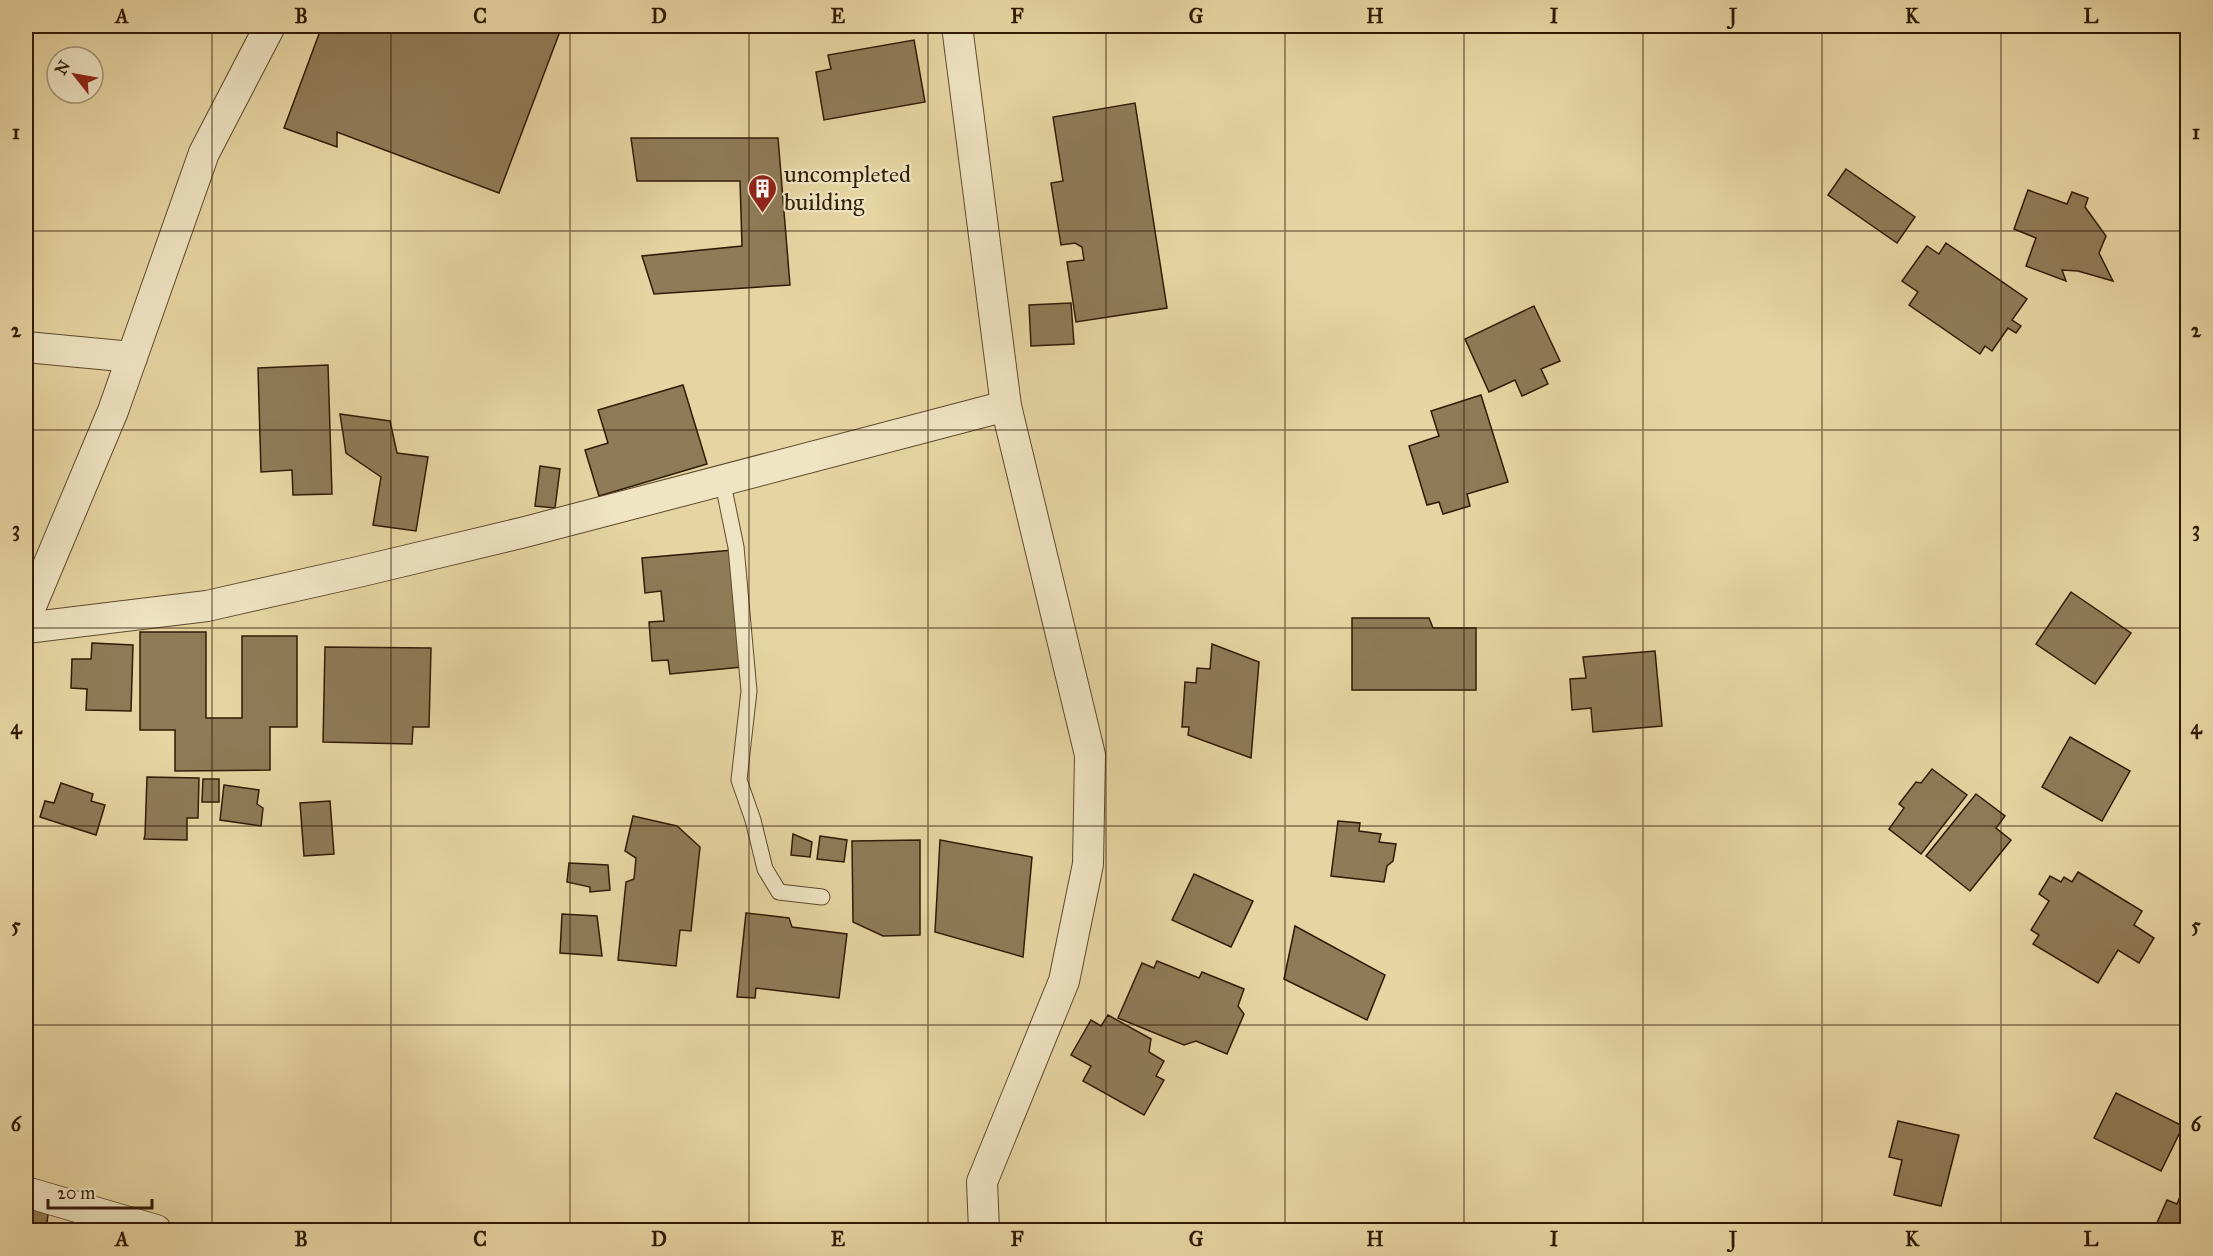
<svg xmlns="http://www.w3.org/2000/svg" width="2213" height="1256" font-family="'IM FELL Great Primer',serif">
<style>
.building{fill:#8f7b57;stroke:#311a05;stroke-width:1.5}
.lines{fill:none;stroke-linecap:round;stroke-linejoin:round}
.lane-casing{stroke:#5e492c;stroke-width:17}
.street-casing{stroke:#5e492c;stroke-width:32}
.lane{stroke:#efe4c3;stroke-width:15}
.street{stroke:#efe4c3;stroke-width:30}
.grid{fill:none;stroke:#311a05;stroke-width:1.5;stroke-opacity:0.55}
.labels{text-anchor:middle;stroke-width:4.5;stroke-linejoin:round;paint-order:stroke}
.poi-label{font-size:24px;fill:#311a05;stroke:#efe4c3;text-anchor:start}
.neatline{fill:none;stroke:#311a05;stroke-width:2}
.grid-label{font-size:20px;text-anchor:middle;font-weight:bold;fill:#311a05}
</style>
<rect width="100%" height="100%" fill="#e6d5a2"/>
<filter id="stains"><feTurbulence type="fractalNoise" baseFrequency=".00333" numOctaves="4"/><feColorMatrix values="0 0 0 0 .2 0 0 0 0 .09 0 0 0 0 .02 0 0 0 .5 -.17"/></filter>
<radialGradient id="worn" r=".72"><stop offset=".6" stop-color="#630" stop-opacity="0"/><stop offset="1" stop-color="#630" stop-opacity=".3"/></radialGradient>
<!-- building -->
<g class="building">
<path d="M322 26H562L499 193 337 132V147L284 128Z"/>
<path d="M914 40 925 102 824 120 816 72 831 69 828 55Z"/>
<path d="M1135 103 1167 308 1076 322 1067 262 1084 260 1082 247 1075 243 1061 245 1051 183 1063 181 1053 117Z"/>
<path d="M631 138H778L790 285 654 294 642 256 742 246 740 181H637Z"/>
<path d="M1846 169 1915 217 1897 243 1828 195Z"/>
<path d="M2028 190 2067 204 2072 192 2088 198 2085 207 2106 236 2099 253 2113 281 2078 271 2062 270 2066 281 2026 266 2036 238 2014 229Z"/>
<path d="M1946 243 2027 299 2012 320 2021 326 2016 333 2008 328 1992 351 1985 346 1980 354 1909 305 1918 292 1902 281 1927 246 1939 254Z"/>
<path d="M1071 303 1074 344 1031 346 1029 305Z"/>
<path d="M1534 306 1560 361 1541 369 1548 384 1522 396 1515 380 1489 392 1465 339Z"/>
<path d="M328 365 332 494 293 495 292 470 261 472 258 368Z"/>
<path d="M683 385 707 464 599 496 585 450 608 443 598 410Z"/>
<path d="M1481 395 1508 482 1467 494 1470 506 1443 514 1439 502 1427 505 1409 446 1439 436 1431 411Z"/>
<path d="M340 414 390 421 397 453 428 457 416 531 373 525 381 477 346 453Z"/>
<path d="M540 466 560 469 555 508 535 506Z"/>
<path d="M733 550 742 667 670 674 668 660 652 661 649 622 664 621 661 591 645 593 642 558Z"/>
<path d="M2071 592 2131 633 2095 684 2036 644Z"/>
<path d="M1352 618H1429L1433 628H1476V690H1352Z"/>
<path d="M140 632H206V718H242V636H297V727H270V770L175 771V730H140Z"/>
<path d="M92 643 133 645 131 711 86 710 87 689 71 688 72 659H91Z"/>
<path d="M1212 644 1259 662 1251 758 1188 735 1189 727H1182L1185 682 1196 683 1197 668 1210 669Z"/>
<path d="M325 647 431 648 429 727H413L412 744 323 742Z"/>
<path d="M1655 651 1662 726 1593 732 1591 708 1572 710 1570 679 1586 678 1583 657Z"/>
<path d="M2070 737 2130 771 2102 821 2042 787Z"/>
<path d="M1932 769 1967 795 1921 854 1889 829 1904 808 1899 804 1916 782 1921 783Z"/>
<path d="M147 777 199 778 198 818H187V840L144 839 145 835Z"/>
<path d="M203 779H219V802H202Z"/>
<path d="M61 783 93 794 91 801 105 805 96 835 40 817 45 801 54 803Z"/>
<path d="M224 785 259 790 257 804 263 808 261 826 220 820Z"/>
<path d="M1976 794 2005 816 1996 828 2011 840 1970 891 1926 856Z"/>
<path d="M330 801 334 854 304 856 300 803Z"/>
<path d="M633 816 677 826 700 847 691 931 680 930 676 966 618 960 626 882 634 879 636 858 625 851Z"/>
<path d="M1338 821 1360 823 1359 831 1381 834 1379 842 1396 844 1393 861 1387 866 1384 882 1331 876Z"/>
<path d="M793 834 812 842 810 857 791 855Z"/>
<path d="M820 836 847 840 844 862 817 859Z"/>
<path d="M920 840V935L883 936 853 922 852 841Z"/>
<path d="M940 840 1032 857 1023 957 935 932Z"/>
<path d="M569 863 608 865 610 890 590 892V887L567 882Z"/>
<path d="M2078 872 2142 911 2134 925 2154 938 2139 963 2118 950 2098 983 2033 944 2039 935 2031 930 2049 901 2039 894 2050 876 2061 882 2064 877 2072 882Z"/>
<path d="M1194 874 1253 901 1231 947 1172 920Z"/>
<path d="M746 913 789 918 792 927 847 934 839 998 756 988 755 998 737 997Z"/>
<path d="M562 914 597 916 602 956 560 953Z"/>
<path d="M1295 926 1385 975 1367 1020 1284 979Z"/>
<path d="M1157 961 1199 978 1202 972 1244 989 1238 1006 1244 1014 1227 1054 1196 1041 1184 1045 1118 1018 1142 963 1154 968Z"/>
<path d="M1108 1015 1151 1039 1149 1052 1164 1061 1156 1076 1164 1080 1144 1115 1083 1081 1091 1066 1071 1055 1091 1020 1101 1026Z"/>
<path d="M2116 1093 2183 1126 2161 1171 2094 1138Z"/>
<path d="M1898 1121 1959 1135 1941 1206 1894 1195 1902 1160 1889 1157Z"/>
<path d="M2184 1187 2188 1188V1230H2170L2156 1225 2167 1200 2177 1204Z"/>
<path d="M26 1204 49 1207 46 1230H26Z"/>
</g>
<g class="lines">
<defs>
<path id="lane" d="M722 479 736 547 749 691 739 780 753 820 765 869 779 892 822 897"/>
<g id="street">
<path d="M957 26 1006 406 1090 755 1088 864 1064 981 982 1182 984 1230"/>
<path d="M26 347 132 357"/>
<path d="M26 618 113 411 204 153 270 26"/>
<path d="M26 628 207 606 358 572 525 532 1006 406"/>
<path d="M26 1192 156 1230"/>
</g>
</defs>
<!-- lane casing -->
<use href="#lane" class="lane-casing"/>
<!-- street casing -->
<use href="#street" class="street-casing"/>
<!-- lane -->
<use href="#lane" class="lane"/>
<!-- street -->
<use href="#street" class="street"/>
</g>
<!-- grid -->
<path class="grid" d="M212 26V1230M391 26V1230M570 26V1230M749 26V1230M928 26V1230M1106 26V1230M1285 26V1230M1464 26V1230M1643 26V1230M1822 26V1230M2001 26V1230M26 231H2188M26 430H2188M26 628H2188M26 826H2188M26 1025H2188"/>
<!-- icons -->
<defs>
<symbol id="building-pin" viewBox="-11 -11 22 30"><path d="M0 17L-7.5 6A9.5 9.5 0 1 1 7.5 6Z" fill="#8f2418" stroke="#efe4c3"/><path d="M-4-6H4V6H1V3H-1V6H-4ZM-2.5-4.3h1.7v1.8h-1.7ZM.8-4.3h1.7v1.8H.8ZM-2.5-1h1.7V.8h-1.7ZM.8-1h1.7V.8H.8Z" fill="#fff"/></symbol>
</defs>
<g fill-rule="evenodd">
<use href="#building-pin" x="746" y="172" width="33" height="45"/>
</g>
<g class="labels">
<!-- poi labels -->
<g class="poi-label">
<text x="784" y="182">uncompleted<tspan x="784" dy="28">building</tspan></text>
</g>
</g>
<!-- margin -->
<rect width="2213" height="1256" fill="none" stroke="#e6d5a2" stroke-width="66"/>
<!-- north arrow -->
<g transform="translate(75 75) rotate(301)"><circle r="28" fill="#efe4c3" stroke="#a39377" stroke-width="1.5"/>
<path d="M0-4.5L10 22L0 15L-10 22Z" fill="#8f2418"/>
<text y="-9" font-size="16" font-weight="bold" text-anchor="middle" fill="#311a05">N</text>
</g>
<!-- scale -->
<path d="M48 1199v9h104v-9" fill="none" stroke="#311a05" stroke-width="3"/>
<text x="57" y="1199" font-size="18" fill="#311a05" stroke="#efe4c3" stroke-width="4.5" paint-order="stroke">20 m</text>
<rect x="33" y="33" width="2147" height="1190" class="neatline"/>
<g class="grid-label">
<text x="122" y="23">A</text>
<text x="301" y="23">B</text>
<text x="480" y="23">C</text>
<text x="659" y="23">D</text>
<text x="838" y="23">E</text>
<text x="1017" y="23">F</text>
<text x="1196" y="23">G</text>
<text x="1375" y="23">H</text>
<text x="1554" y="23">I</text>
<text x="1733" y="23">J</text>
<text x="1912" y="23">K</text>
<text x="2091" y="23">L</text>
<text x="16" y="139">1</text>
<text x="2196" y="139">1</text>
<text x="16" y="337">2</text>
<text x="2196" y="337">2</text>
<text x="16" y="536">3</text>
<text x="2196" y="536">3</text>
<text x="16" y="734">4</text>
<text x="2196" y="734">4</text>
<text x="16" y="932">5</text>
<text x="2196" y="932">5</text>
<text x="16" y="1131">6</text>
<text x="2196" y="1131">6</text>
<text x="122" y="1246">A</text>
<text x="301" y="1246">B</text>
<text x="480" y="1246">C</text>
<text x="659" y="1246">D</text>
<text x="838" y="1246">E</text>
<text x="1017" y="1246">F</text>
<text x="1196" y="1246">G</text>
<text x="1375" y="1246">H</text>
<text x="1554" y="1246">I</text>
<text x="1733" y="1246">J</text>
<text x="1912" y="1246">K</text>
<text x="2091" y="1246">L</text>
</g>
<rect width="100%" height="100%" filter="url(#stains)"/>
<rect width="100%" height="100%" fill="url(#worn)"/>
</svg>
